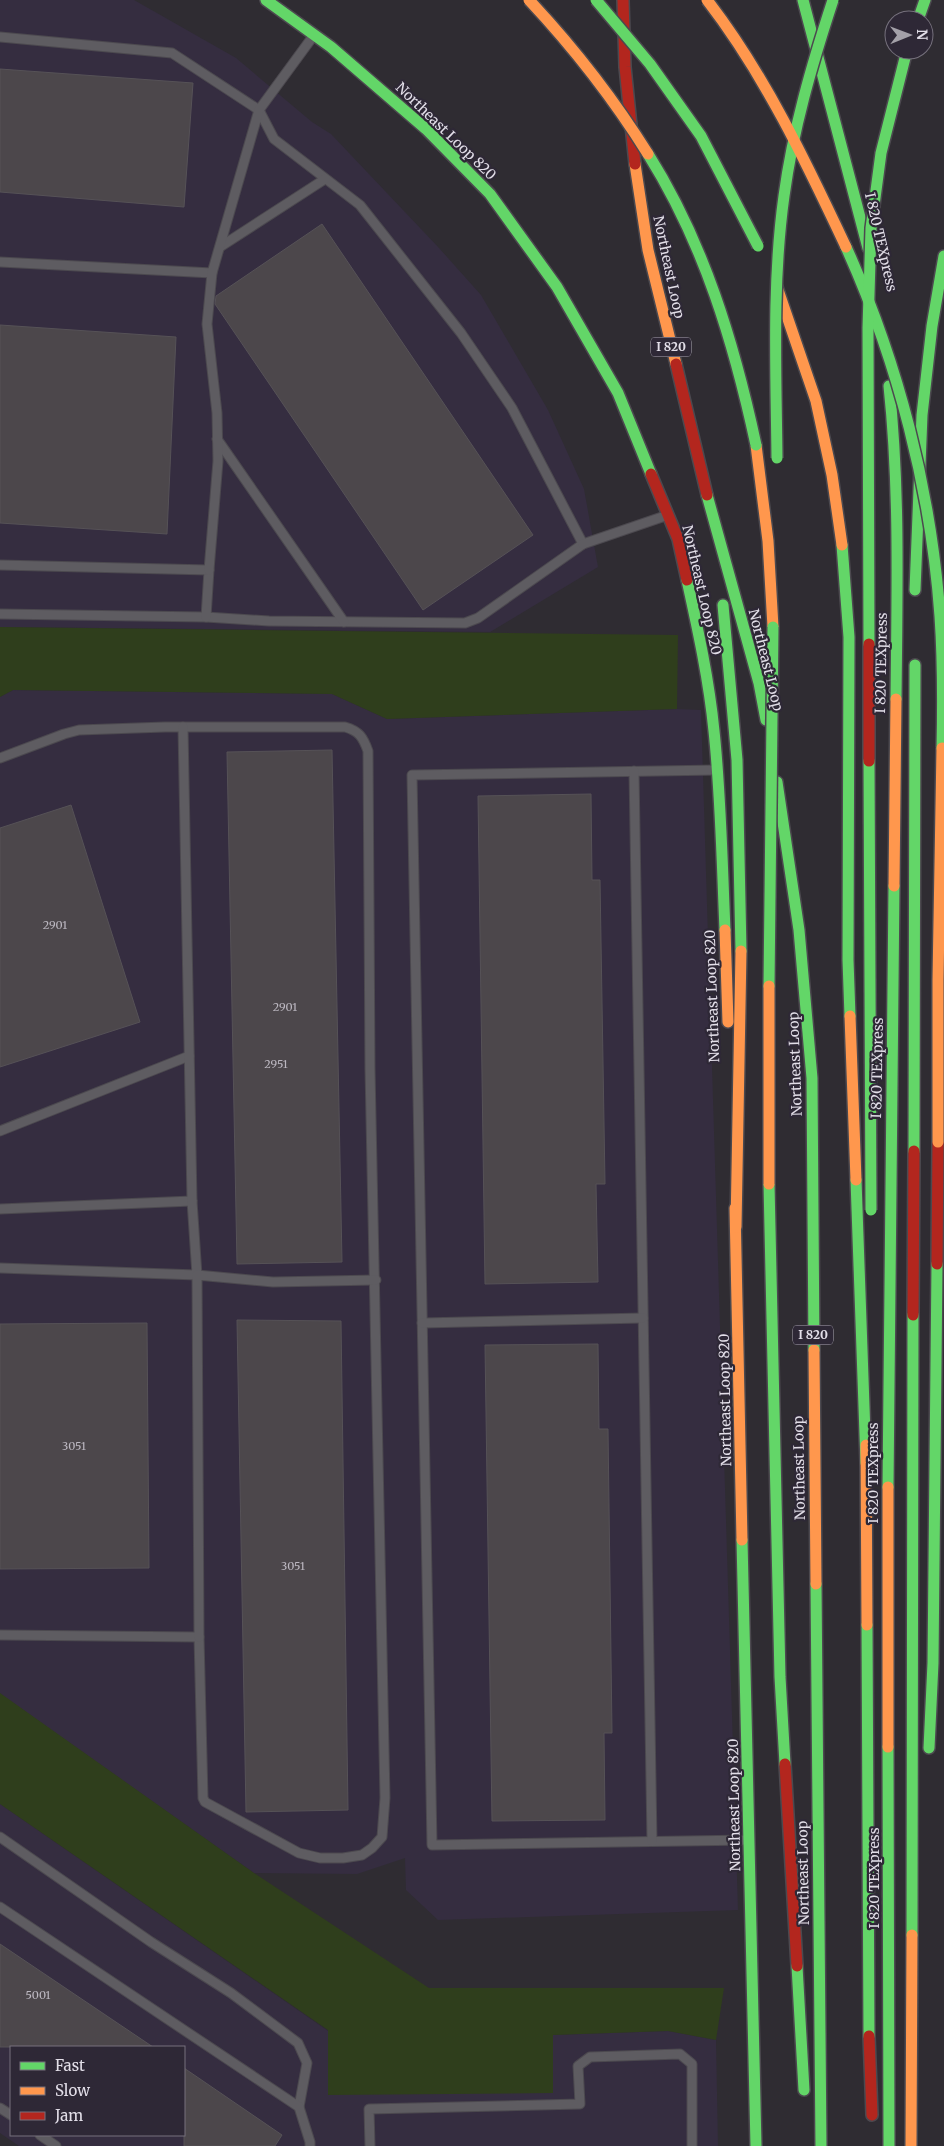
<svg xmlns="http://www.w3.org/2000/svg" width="944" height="2146" font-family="Merriweather,serif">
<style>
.built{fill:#352d40;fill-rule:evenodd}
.green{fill:#2f3e1c}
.building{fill:#4c474b;stroke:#565257}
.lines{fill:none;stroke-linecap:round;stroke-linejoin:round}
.lane-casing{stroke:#4c494f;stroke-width:11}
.fast-casing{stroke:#4c494f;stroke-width:14}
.slow-casing{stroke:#4c494f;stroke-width:14}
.jam-casing{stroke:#4c494f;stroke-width:14}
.lane{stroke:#5e5c61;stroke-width:9}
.fast{stroke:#63d668;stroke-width:11}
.slow{stroke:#ff974d;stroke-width:11}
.jam{stroke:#b3261e;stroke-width:11}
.fast-bridge-casing{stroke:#4c494f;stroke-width:14;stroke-linecap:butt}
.slow-bridge-casing{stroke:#4c494f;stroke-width:14;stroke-linecap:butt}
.jam-bridge-casing{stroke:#4c494f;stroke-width:14;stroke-linecap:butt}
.fast-bridge{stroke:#63d668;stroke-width:11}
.slow-bridge{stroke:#ff974d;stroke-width:11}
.jam-bridge{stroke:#b3261e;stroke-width:11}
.labels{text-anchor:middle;stroke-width:4.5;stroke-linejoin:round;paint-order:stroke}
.number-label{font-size:11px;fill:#bcb8c1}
.shield{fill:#2e2836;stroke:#aca7b3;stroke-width:1}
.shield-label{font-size:12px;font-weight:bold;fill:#e2dee8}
.street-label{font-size:14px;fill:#e2dee8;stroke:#2e2836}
</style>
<rect width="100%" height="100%" fill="#2f2c32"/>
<!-- built -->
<g class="built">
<path d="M0 0H134L236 58 312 122 331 134 439 248 481 295 548 410 584 489 598 567 490 632 0 627Z"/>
<path d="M13 690 332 694 387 719 677 709 701 710 738 1910 438 1920 406 1890 405 1858 357 1874 254 1873 0 1694V697Z"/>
<path d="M0 1804 328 2031 553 2093 552 2035 668 2031 716 2040 718 2146H19L0 2133ZM11 2047H184V2135H11Z"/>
</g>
<!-- green -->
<g class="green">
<path d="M0 627 678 635 677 709 387 719 332 694 13 690 0 697Z"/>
<path d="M0 1693 254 1873 429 1988H724L716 2040 668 2031 553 2035V2093L328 2095V2030L0 1804Z"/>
</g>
<!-- building -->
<g class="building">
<path d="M0 69 193 83 184 207 0 192Z"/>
<path d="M322 224 533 535 423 610 215 304 216 296Z"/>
<path d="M0 325 176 337 167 534 0 523Z"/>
<path d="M332 750 342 1262 237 1264 227 752Z"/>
<path d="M591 794 592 880H600L605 1184H596L598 1282 485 1284 478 796Z"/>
<path d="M71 805 140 1022 0 1067V828Z"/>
<path d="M237 1320 341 1321 348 1810 246 1812Z"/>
<path d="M147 1323 149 1568 0 1569V1324Z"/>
<path d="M598 1344 599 1429H608L612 1733H604L605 1820 492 1821 485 1345Z"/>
<path d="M0 1944 153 2047H0Z"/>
<path d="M184 2068 282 2135 275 2146H184Z"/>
</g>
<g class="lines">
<defs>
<g id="lane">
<path d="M0 37 172 53 259 110 274 139 360 205 461 333 512 408 583 544 478 618 465 623 269 621 206 617 0 614"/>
<path d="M220 247 325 179"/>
<path d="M0 262 212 273"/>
<path d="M217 439 344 622"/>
<path d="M583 544 668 515"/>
<path d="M0 565 209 570 206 617"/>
<path d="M209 570 218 461 217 413 207 324 212 273 259 110 314 35"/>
<path d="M0 758 64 734 79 730 165 727H345C359 731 363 737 368 751L370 1069 385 1798 382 1837 372 1848 362 1855 343 1858H320L299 1853 205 1802 203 1798 199 1637 0 1635"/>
<path d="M717 770 412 775 432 1845 749 1840"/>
<path d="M634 771 652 1841"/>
<path d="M0 1131 189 1056"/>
<path d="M0 1209 192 1201"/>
<path d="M0 1268 197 1275 192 1201 183 727"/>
<path d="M422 1323 643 1318"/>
<path d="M199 1637 197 1275 273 1282 376 1280"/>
<path d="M0 1837 151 1942 231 1993 298 2043 307 2063 299 2107"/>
<path d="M0 1907 299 2107 310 2142V2146"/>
<path d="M0 2108 11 2115"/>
<path d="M40 2135 56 2146"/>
<path d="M370 2146 369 2109 580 2104 578 2066 590 2057 680 2054 692 2064V2146"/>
</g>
<g id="fast">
<path d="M266 0 331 47 426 129 490 194 557 287 618 393 651 474"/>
<path d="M803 0 868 248"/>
<path d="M918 20 925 0"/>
<path d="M889 386C900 490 897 594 896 699"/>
<path d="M707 495 759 683 766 720"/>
<path d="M842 545 849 637 848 960 850 1016"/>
<path d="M687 580C698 630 709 680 714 731 721 797 722 863 725 930"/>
<path d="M915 590 922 415 932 326 944 256"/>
<path d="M723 605 737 760 741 951"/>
<path d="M777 782 799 930 812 1078 814 1350"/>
<path d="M914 1151 915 665"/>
<path d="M856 1180 866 1463"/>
<path d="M769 1184 780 1677 785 1764"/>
<path d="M888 1487 894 886"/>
<path d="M742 1540 756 2146"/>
<path d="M816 1584 821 2146"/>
<path d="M867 1625 869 2036"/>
<path d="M888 1747 889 2146"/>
<path d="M929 1748 933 1663 937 1264"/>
<path d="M912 1935 913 1315"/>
<path d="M797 1966 804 2090"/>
</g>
<g id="slow">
<path d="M635 164 648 250 676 364"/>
<path d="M777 287 816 401 832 475 842 545"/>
<path d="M756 445 768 541 773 627"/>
<path d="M894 886 896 699"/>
<path d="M725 930 728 1022"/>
<path d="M850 1016 856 1180"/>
<path d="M735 1208 742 1540"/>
<path d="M736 1227 741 951"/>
<path d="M814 1350 816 1584"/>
<path d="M866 1445 867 1625"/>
<path d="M888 1487V1747"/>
<path d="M911 2146 912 1935"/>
</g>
<g id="jam">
<path d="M623 0 625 67 635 164"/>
<path d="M676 364 707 495"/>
<path d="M651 474 678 539 687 580"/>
<path d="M937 1264 938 1142 943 1120"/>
<path d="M913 1315 914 1151"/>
<path d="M785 1764 797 1966"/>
<path d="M869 2036 872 2115"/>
</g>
</defs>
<!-- lane casing -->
<use href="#lane" class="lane-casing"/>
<!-- fast casing -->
<use href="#fast" class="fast-casing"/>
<!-- slow casing -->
<use href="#slow" class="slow-casing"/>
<!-- jam casing -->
<use href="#jam" class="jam-casing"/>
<!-- lane -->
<use href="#lane" class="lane"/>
<!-- fast -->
<use href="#fast" class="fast"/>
<!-- slow -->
<use href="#slow" class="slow"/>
<!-- jam -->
<use href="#jam" class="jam"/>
<defs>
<g id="fast-bridge">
<path d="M596 0 650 64 701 136 758 246"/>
<path d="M648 154C704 243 734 343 756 445"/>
<path d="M846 247C898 362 931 490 940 616 943 660 943 704 942 748"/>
<path d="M777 458C776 371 772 282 784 196 793 129 812 64 833 0"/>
<path d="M869 644 868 328 871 228 881 153 907 50"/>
<path d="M869 761 871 1210"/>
<path d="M769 986 773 627"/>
</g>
<g id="slow-bridge">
<path d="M529 0C574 48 613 98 648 154"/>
<path d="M707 0C765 75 806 162 846 247"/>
<path d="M769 986V1184"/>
<path d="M938 1142V980L942 748"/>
</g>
<path id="jam-bridge" d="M869 644V761"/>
</defs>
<!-- fast-bridge casing -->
<use href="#fast-bridge" class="fast-bridge-casing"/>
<!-- slow-bridge casing -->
<use href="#slow-bridge" class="slow-bridge-casing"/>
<!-- jam-bridge casing -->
<use href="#jam-bridge" class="jam-bridge-casing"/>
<!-- fast-bridge -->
<use href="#fast-bridge" class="fast-bridge"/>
<!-- slow-bridge -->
<use href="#slow-bridge" class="slow-bridge"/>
<!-- jam-bridge -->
<use href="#jam-bridge" class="jam-bridge"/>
</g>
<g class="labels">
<!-- number labels -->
<g class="number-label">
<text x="55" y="929">2901</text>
<text x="285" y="1011">2901</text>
<text x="276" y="1068">2951</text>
<text x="74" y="1450">3051</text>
<text x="293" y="1570">3051</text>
<text x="38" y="1999">5001</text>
</g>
<!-- shield labels -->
<g class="shield">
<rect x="651" y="337.5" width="40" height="19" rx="4"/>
<rect x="793" y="1325.5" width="40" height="19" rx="4"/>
</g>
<g class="shield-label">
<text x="671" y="351">I 820</text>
<text x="813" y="1339">I 820</text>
</g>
<!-- street labels -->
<g class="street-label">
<text transform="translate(446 131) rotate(44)" y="5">Northeast Loop 820</text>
<text transform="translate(881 242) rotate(77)" y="5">I 820 TEXpress</text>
<text transform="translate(669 267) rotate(78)" y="5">Northeast Loop</text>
<text transform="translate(702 590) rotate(77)" y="5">Northeast Loop 820</text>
<text transform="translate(766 660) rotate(76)" y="5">Northeast Loop</text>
<text transform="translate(881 663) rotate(-89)" y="5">I 820 TEXpress</text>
<text transform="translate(712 996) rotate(-92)" y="5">Northeast Loop 820</text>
<text transform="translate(795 1064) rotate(-92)" y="5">Northeast Loop</text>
<text transform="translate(877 1068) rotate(-89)" y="5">I 820 TEXpress</text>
<text transform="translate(725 1400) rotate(-91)" y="5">Northeast Loop 820</text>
<text transform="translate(799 1468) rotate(-91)" y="5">Northeast Loop</text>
<text transform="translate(873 1473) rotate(-90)" y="5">I 820 TEXpress</text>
<text transform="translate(734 1805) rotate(-91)" y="5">Northeast Loop 820</text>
<text transform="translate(803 1873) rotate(-91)" y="5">Northeast Loop</text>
<text transform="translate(874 1878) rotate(-90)" y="5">I 820 TEXpress</text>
</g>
</g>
<!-- legend -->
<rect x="10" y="2046" width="175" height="90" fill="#2e2836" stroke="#76717d"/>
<rect x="20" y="2062" width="25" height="8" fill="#63d668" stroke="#76717d"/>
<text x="55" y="2071" font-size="15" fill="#e2dee8">Fast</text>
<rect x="20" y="2087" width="25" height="8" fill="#ff974d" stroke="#76717d"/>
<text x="55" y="2096" font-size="15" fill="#e2dee8">Slow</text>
<rect x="20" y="2112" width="25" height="8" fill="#b3261e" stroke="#76717d"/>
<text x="55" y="2121" font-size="15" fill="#e2dee8">Jam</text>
<!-- north arrow -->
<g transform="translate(909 35) rotate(89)"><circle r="24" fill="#2e2836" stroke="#76717d"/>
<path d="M0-4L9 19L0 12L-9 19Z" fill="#a3a0a8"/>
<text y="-8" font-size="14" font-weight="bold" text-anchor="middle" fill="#e2dee8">N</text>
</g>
</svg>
